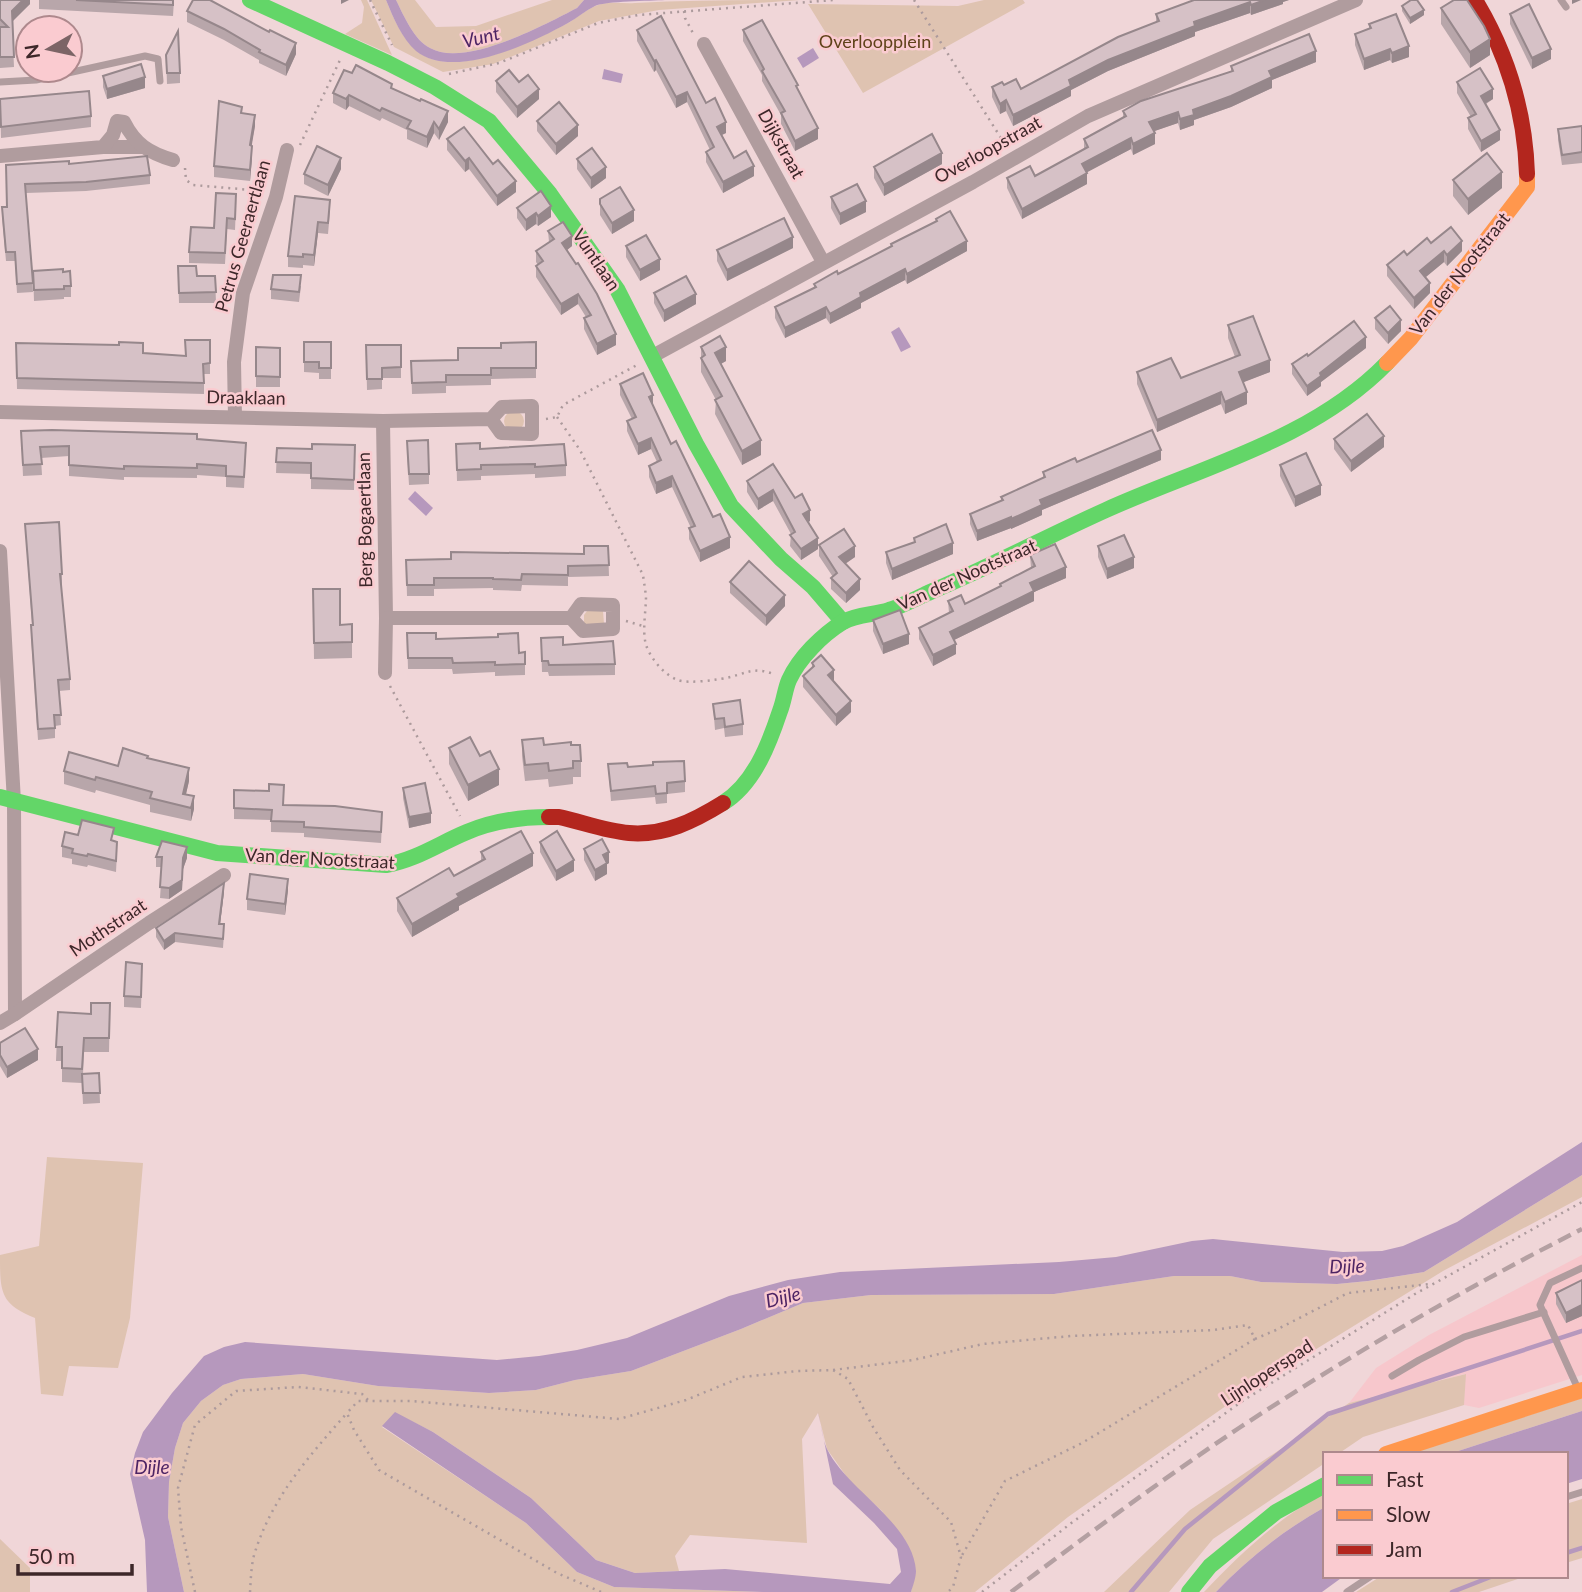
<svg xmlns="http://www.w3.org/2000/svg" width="1582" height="1592" font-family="Lato,sans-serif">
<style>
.built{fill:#f7c7cc}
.green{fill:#dfc3b1}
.water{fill:#b698bd}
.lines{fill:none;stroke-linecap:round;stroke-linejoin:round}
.stream{stroke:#b698bd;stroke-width:4.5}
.path{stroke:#ac9a9c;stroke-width:2.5;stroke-dasharray:2 5;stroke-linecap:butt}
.lane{stroke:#b09c9e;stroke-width:7}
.street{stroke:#b09c9e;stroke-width:14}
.fast{stroke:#63d668;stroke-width:16}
.slow{stroke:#ff974d;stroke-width:16}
.jam{stroke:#b3261e;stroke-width:16}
.rail{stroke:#b4a0a2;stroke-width:4.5;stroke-dasharray:14 7;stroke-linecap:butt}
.wall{fill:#b8a6aa}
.shaded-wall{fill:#96878b}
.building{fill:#d6c1c6;stroke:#96878b;stroke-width:2}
.labels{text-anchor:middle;stroke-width:5;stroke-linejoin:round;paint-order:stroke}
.park-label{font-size:18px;fill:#5f421a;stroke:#facbd0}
.street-label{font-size:18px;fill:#3d2729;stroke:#facbd0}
.water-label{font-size:19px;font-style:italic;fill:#4d2464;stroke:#facbd0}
</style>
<rect width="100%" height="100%" fill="#f0d6d8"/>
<!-- built -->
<path class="built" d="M1582 1255V1375L1479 1408 1464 1405 1465 1374 1349 1403 1376 1368 1429 1335Z"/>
<!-- green -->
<g class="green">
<path d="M361 0H367L392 55 345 34 362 23 364 7Z"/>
<path d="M371 0H386C393 17 402 38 416 50 451 82 530 42 566 24 576 19 586 9 598 5 609 1 623 4 635 3 690 0 745 0 800 0L659 10 599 21 493 64 443 72 394 47Z"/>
<path d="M396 0H415L436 27 476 26 552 0H584L577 8C544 25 465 68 430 48 414 40 404 16 396 0Z"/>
<path d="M984 0H1023L1025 3 863 93 808 4 958 6Z"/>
<circle cx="514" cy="421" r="10"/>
<path d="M587 611H603L604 624 602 626 584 624V615Z"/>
<path d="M47 1157 143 1163 130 1318 118 1368 69 1366 63 1396 41 1394 35 1318C0 1304 0 1292 0 1255L39 1246Z"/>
<path d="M1582 1175V1197L1443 1271 1240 1396 1068 1517 975 1592H911L916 1571 882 1511 851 1483 827 1449 818 1413 802 1439 807 1543 690 1535 675 1556 679 1571 635 1573 596 1560 531 1498 433 1432 395 1413 382 1427 526 1523 577 1572 614 1587 763 1592H184L168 1517 169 1482 175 1448 183 1423 201 1401 223 1385 241 1379 303 1374 378 1386 489 1393 536 1390 575 1380 631 1371 741 1329 803 1303 871 1295 1054 1294 1174 1276H1230L1261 1282 1337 1284 1369 1281 1424 1272Z"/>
<path d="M1466 1374 1464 1405 1363 1437 1338 1454H1325V1463L1213 1539 1169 1592H1104L1190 1510 1349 1403Z"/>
<path d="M1582 1398V1411L1449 1454H1409Z"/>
<path d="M1325 1493V1507C1284 1530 1248 1558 1216 1592H1204C1239 1555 1279 1517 1325 1493Z"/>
<path d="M1582 1499V1558L1566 1563V1504Z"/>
<path d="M0 1539 30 1568V1592H0Z"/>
<path d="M1381 1576H1527L1479 1592H1356Z"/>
</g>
<!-- water -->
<g class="water">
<path d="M386 0H396C404 16 414 40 430 48 465 68 544 25 577 8L584 0H665C650 1 606 1 595 6 585 11 577 18 568 23 532 43 453 81 416 51 402 39 393 17 386 0Z"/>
<path d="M813 48 819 58 803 68 797 58Z"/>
<path d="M604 69 623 74 621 83 602 79Z"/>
<path d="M899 327 911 347 901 352 891 332Z"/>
<path d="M415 491 433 508 426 516 408 499Z"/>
<path d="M1582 1142V1175L1424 1272 1368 1281 1337 1284 1261 1282 1230 1276H1174L1054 1294 871 1295 803 1303 741 1329 631 1371 575 1380 536 1390 489 1393 378 1386 303 1374 241 1379 223 1385 201 1401 183 1423 175 1448 169 1482 168 1517 184 1592H147L145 1540 130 1474 135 1453 143 1432 172 1393 204 1356 224 1347 245 1342 497 1360 539 1356 577 1350 627 1338 729 1296 788 1280 840 1272 1059 1262 1116 1257 1192 1241 1213 1239 1343 1252 1382 1251 1403 1246 1457 1222Z"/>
<path d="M1582 1411V1479L1566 1484V1454H1449Z"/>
<path d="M395 1412 433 1432 531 1498 596 1560 635 1573 725 1569 890 1584 901 1572 897 1549 874 1523 833 1484 818 1412C821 1423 822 1438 827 1449 847 1490 913 1523 916 1571 916 1577 913 1586 911 1592H763L614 1587 577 1572 526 1523 382 1426Z"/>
<path d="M1325 1507V1576H1344L1322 1592H1216C1248 1558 1284 1530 1325 1507Z"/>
</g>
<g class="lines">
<!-- stream -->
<g class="stream">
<path d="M1566 1553 1582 1548"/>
<path d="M1131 1592 1185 1529 1328 1414 1582 1331"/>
<path d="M1452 1592 1493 1576"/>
</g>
<!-- path -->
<g class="path">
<path d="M370 0 392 45"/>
<path d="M914 0 1006 146"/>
<path d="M684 11 685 18 694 35"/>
<path d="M449 74 499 63 598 23 638 15 834 0"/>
<path d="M300 145 340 60"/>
<path d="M185 168 186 180 193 185 263 191"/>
<path d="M557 417 580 450 643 575C644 582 645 589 646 596 646 612 642 630 646 645 651 659 664 675 678 680 687 684 716 680 726 678 745 674 754 666 773 674"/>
<path d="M546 419 557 417 563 405 637 365"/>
<path d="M626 621 643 626"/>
<path d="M390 686 460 816"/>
<path d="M1255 1339 1276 1330 1348 1293 1430 1284"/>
<path d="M833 1370 913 1360 983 1344 1071 1336 1214 1330 1248 1325 1255 1339 1082 1443 1005 1481 961 1557"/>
<path d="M195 1592 181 1527 178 1488 195 1425 236 1391 298 1387 362 1394 369 1401"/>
<path d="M250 1592C251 1578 251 1562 256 1549 274 1495 310 1455 347 1413"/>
<path d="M601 1592 557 1573 379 1470 354 1430 347 1413 358 1401H411L619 1419 686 1400 742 1377 797 1371 833 1370 848 1379 873 1427 900 1470 951 1522 961 1557 953 1587 948 1592"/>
<path d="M982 1592 1074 1521 1244 1400 1415 1294 1582 1202"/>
</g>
<!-- lane -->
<g class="lane">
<path d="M1561 0 1566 7"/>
<path d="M0 82 36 80 145 56 158 59 160 81"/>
<path d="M1392 1376 1419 1360 1464 1337 1544 1312"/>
<path d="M1579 1391 1540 1305 1550 1283 1582 1268"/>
<path d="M1566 1497 1582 1492"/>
<path d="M1347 1592 1371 1576"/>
</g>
<!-- street -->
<g class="street">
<path d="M704 44 823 262"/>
<path d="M103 147H142"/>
<path d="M0 156 103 147 113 135 117 121 124 122C135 144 149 153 173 160"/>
<path d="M651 357 973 182 1088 116 1356 0"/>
<path d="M0 412 383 421 491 419 502 407 532 406V434L501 433 491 419"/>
<path d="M235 417 234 362 243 293 276 197 287 150"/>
<path d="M383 421 386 618H571L583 631 613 629V605L581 604 571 618"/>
<path d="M0 551 14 802 15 1014 0 1023"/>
<path d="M385 673 386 618"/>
<path d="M15 1014 149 923 224 875"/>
</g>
<!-- fast -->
<g class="fast">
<path d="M250 0 388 63 435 87 489 121 550 194 617 289 696 444 731 506 781 559 813 587 843 622"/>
<path d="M0 797 217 853 386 865C416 860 440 843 467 832 493 821 521 817 549 817"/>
<path d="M723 803C754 784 769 744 780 711 784 701 785 689 789 680 799 658 822 635 843 622 857 614 874 615 889 610 902 606 915 599 928 593 988 568 1046 537 1106 510 1201 467 1312 440 1387 363"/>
<path d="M1189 1592 1210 1566 1276 1512 1325 1485"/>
</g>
<!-- slow -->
<g class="slow">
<path d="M1387 363 1411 338 1527 187V174"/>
<path d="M1386 1454 1582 1390"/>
</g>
<!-- jam -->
<g class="jam">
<path d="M1475 0C1507 53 1525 112 1527 174"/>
<path d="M549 817H559C582 822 606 831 629 833 664 836 694 821 723 803"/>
</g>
<!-- rail -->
<path class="rail" d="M1011 1592C1086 1536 1161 1480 1239 1428 1350 1355 1464 1289 1582 1229"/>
</g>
<!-- wall -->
<g class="wall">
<path d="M0 0H30V4L12 21 14 67 0 68Z"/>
<path d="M39 0H174L173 16 39 9Z"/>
<path d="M1194 0H1289L1283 2V4L1251 15 1250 13 1195 32V36L1108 71 1071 90V96L1013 126 1006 111 1000 114 992 97V87L1004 85 1021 89 1156 22V14Z"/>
<path d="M1402 6 1424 15 1410 24 1402 11Z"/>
<path d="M1441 8 1490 55 1470 68 1441 24Z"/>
<path d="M187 11 296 54 286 76 259 63V60L224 40 187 22Z"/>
<path d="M1510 14 1551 59 1532 69 1510 24Z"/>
<path d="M1369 24 1409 57 1392 63 1390 60 1364 70 1355 45V34L1369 28Z"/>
<path d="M637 30 706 103 726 133 722 135 734 158 754 176 723 193 706 162V152L710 150 687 102 676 108 656 70 654 72 637 41Z"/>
<path d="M743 30 798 89 818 139 795 151 781 124V115L762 81V75L743 41Z"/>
<path d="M166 55 180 73V83L167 84Z"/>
<path d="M1316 62 1272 80V88L1231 107 1194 120V125L1180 130 1178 123 1154 131 1155 144 1133 155 1131 149 1086 172 1087 184 1022 219 1007 188V178L1035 176 1084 149V139L1123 118V111L1231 71V66Z"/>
<path d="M352 73 392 89 448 122 439 140 434 133 427 148 407 139V130L382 118 380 121 349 106 346 110 333 103V93Z"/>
<path d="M103 76 145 88 107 99 103 87Z"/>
<path d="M496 81 519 82 539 99 517 118 496 92Z"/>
<path d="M1457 82 1493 99 1486 104 1500 140 1481 152 1468 129V118L1471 117 1457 93Z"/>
<path d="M0 99 91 116V127L1 138Z"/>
<path d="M242 113 255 126 251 146 252 156 250 181 214 177V166Z"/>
<path d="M537 121 578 136 556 155 537 131Z"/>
<path d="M1582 126V163L1562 165 1558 140V129Z"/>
<path d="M447 139 516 192 497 206 469 169 465 172 447 150Z"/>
<path d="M577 159 606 178 591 189 577 169Z"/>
<path d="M69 164 150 175V184L86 191 26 193 33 292 17 293 15 261H6L2 216V207H7L6 165Z"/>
<path d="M942 164 884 196 874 178V167Z"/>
<path d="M341 169 328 196 304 184V174Z"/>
<path d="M1453 180 1502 188 1468 215 1453 196Z"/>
<path d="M295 196 330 211 328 234 318 233 314 266 303 265V268L288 267V256Z"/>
<path d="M831 197 866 212 840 225 831 208Z"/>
<path d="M600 199 634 221 612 234 600 215Z"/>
<path d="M236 205 235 230 227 229 225 264 189 263V252Z"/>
<path d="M517 208 551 217 538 226 536 224 526 231 517 218Z"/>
<path d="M936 219 967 251 907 284 905 280 861 303V308L830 324 826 318 785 338 775 318V307L814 288V284L838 274 891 247V244L936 222Z"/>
<path d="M548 231 572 246 567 250 616 345 597 355 584 329V318L586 317 578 304 561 315 536 277V266L538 265 536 262V251L549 242Z"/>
<path d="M1431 243 1462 251 1447 266 1444 262 1425 277 1430 293 1414 309 1387 276V265Z"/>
<path d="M626 246 660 270 640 281 626 257Z"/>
<path d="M793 248 727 281 717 261V250Z"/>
<path d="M178 266 197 276H215L216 303H179Z"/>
<path d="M33 271 63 272 71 286V297H64V299L34 301Z"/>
<path d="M301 286 299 302 271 299V289Z"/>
<path d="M654 293 696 304 664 322 654 303Z"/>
<path d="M1375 318 1401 331 1388 344 1375 329Z"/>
<path d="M1228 325 1270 372 1243 382 1247 404 1225 414 1221 404 1157 432 1137 384V372L1181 378 1235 357 1228 338Z"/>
<path d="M210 340V374H204V394L17 389 16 343 185 356Z"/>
<path d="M304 342H331V379H319V373L304 372Z"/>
<path d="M536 342V378L491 379V385L446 386V393L412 394 411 361 458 360 501 348Z"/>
<path d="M366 345H401V378H382V389L367 390Z"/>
<path d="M256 347 280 348V387H256Z"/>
<path d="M701 347 726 361 721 364 761 455 742 465 715 414 716 400 701 372Z"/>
<path d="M1366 348 1321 382V386L1307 396 1292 374V364L1308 356Z"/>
<path d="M620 384 653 405 671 444 730 548 700 562 689 539V528H691L672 487 656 494 649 477V466L657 462 651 449 638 455 627 431V421L632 419 620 395Z"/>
<path d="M21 431 197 439 246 453 244 488 226 487V477L197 475V478L124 477V480L69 476V456L41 458 42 475 23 476Z"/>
<path d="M1334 439 1384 447 1351 472 1334 449Z"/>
<path d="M456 444 566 465V476L535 478V474L481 476V480L457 481Z"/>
<path d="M355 445 354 490 311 489V474L276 473 277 448 312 449Z"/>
<path d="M407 451 429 474V484L409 485Z"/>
<path d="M1161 460 1042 510V515L1011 529V528L977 541 970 524V514L1001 501V497L1043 478V472L1077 462Z"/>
<path d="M1280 465 1321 495 1295 507 1280 476Z"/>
<path d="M747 481 795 498 810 521 808 522 818 549 801 560 790 546 791 534 773 501 758 510 747 492Z"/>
<path d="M25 524 62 574V585H61L70 679V690L59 691 61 725 55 726V738L38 740 31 636V625H32Z"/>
<path d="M914 538 953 554 892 580 886 563V552L914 542Z"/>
<path d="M819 545 855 557 845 564 860 590 846 603 831 589V578L833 577 819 556Z"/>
<path d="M608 546 609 576 568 577V586L522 585 521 591 493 590V588L434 589V596H407L406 560 584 554Z"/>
<path d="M1098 546 1134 568 1107 579 1098 557Z"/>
<path d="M1030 555 1066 578 1034 592V601L954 640 956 654 933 666 919 639V628L949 613 948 601 965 604 1000 586V584L1031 568Z"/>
<path d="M730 582 785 606 766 626 730 593Z"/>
<path d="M313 589 340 625 352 624V658L314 659Z"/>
<path d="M873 620 909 644 883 654 873 631Z"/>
<path d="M407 633 436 639 519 653 525 652V675L495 676V672L453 674 452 669H408Z"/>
<path d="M541 638 615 664V675L549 676 548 672H542Z"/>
<path d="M812 663 834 681 851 712 836 726 803 687V676L812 669Z"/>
<path d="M713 704 743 724V735L725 737 724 728 715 730Z"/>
<path d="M522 740 544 745H571L581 761V777H573V784L549 787 548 779 525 781 522 756Z"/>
<path d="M449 748 480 756 499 785 468 801 449 764Z"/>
<path d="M148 759 189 781 186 794 194 809 191 821 150 812V805L96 790 95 793 64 784V771L118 766Z"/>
<path d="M608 764 628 767 685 781V792L667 794V803L656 804 655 797 611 801Z"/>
<path d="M403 788 431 823 409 828 403 798Z"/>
<path d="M234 790 284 805 382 822 381 843 304 837V833L271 832V820L234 819Z"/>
<path d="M113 841 117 852 116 872 88 865 87 867 72 864V859L62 857V846Z"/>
<path d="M540 842 574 871 556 881 540 852Z"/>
<path d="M584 849 609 863 607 864V874L595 881 584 860Z"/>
<path d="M481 852 533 866 459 906V910L412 937 397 911V898L454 876 481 861Z"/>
<path d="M156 857 187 858 183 869 182 890 169 899 160 898 162 867H156Z"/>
<path d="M288 890 285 915 247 910V899Z"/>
<path d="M224 892 220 924 224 933 223 948 175 942 164 950 156 937V928Z"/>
<path d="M142 974 141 1008 124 1007V996Z"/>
<path d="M110 1003 109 1052H84L83 1074 99 1073 100 1103 83 1104 82 1083 62 1082V1061H56L58 1012 91 1014Z"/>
<path d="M0 1043 38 1060 7 1078 0 1066Z"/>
<path d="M1582 1280V1316L1566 1323 1556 1304V1293Z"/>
</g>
<!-- shaded-wall -->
<g class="shaded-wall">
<path d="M23 0H30V4L12 22V11Z"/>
<path d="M341 0H349L341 4Z"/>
<path d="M1265 0H1289L1283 2V4L1251 15V5Z"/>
<path d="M1572 0H1581L1572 4Z"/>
<path d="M1250 2V13L1195 32V36L1108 71 1071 90V96L1013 126V115L1069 80 1108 60 1194 22Z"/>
<path d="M1424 10V15L1410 24V18Z"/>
<path d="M1490 39V55L1470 68V52Z"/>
<path d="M296 43V54L286 76V65Z"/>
<path d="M1409 46V57L1392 63V53Z"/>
<path d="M1390 49V60L1364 70V59Z"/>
<path d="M1551 49V59L1532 69V58Z"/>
<path d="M1316 51V62L1272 80V88L1231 107 1194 120V125L1180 130V119L1193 110 1269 71Z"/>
<path d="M656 60V70L654 72V61Z"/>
<path d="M145 77V88L107 99V89Z"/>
<path d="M539 89V99L517 118V107Z"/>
<path d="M1493 89V99L1481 106V96Z"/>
<path d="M687 92V102L676 108V97Z"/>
<path d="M349 95V106L346 110V99Z"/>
<path d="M1006 100V111L1000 114V104Z"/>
<path d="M448 111V122L439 140V129Z"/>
<path d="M1178 112V123L1149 133V122Z"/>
<path d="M255 115V126L250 156V145Z"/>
<path d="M434 122V133L427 148V137Z"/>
<path d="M726 122V133L717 137V127Z"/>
<path d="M578 125V136L556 155V144Z"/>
<path d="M818 128V139L795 151V141Z"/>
<path d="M1500 130V140L1481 152V141Z"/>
<path d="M1155 133V144L1133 155V144Z"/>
<path d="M1131 138V149L1082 175V164Z"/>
<path d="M252 146V156L250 181V170Z"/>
<path d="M942 153V164L884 196V185Z"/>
<path d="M341 158V169L328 196V185Z"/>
<path d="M469 158V169L465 172V161Z"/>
<path d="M754 166V176L723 193V182Z"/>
<path d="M606 167V178L591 189V178Z"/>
<path d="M1502 172V188L1468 215V199Z"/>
<path d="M1087 173V184L1022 219V209Z"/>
<path d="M516 181V192L497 206V196Z"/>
<path d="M866 201V212L840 225V214Z"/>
<path d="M551 206V217L538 226V216Z"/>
<path d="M634 210V221L612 234V223Z"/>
<path d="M536 213V224L526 231V220Z"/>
<path d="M318 222V233L314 266V255Z"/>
<path d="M572 236V246L562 254V243Z"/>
<path d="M793 237V248L727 281V270Z"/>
<path d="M967 241V251L907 284V274Z"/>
<path d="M1462 241V251L1447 266V255Z"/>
<path d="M1444 251V262L1420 282V271Z"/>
<path d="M660 259V270L640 281V270Z"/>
<path d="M905 269V280L861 303V308L830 324V314L860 293Z"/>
<path d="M1430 283V293L1414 309V298Z"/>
<path d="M578 294V304L561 315V304Z"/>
<path d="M696 294V304L664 322V311Z"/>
<path d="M826 307V318L785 338V328Z"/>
<path d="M1401 320V331L1388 344V333Z"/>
<path d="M616 334V345L597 355V344Z"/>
<path d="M1366 337V348L1321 382V386L1307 396V386L1320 373Z"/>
<path d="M726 347V361L715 367V353Z"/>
<path d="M1270 360V372L1239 384V372Z"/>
<path d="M1221 392V404L1157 432V420Z"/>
<path d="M1247 392V404L1225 414V402Z"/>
<path d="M653 395V405L649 397Z"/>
<path d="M1384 436V447L1351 472V461Z"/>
<path d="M651 438V449L638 455V444Z"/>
<path d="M761 440V455L742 465V451Z"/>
<path d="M1161 450V460L1042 510V515L1011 529V519L1040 500Z"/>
<path d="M672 476V487L656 494V483Z"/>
<path d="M1321 485V495L1295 507V497Z"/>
<path d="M773 490V501L758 510V499Z"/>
<path d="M810 510V521L803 525V514Z"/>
<path d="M1011 517V528L977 541V531Z"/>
<path d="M730 537V548L700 562V551Z"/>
<path d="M818 538V549L801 560V549Z"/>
<path d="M953 543V554L892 580V569Z"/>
<path d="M855 546V557L839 568V557Z"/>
<path d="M1134 557V568L1107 579V569Z"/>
<path d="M1066 567V578L1034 592V601L950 642V632L1030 583Z"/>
<path d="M860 579V590L846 603V593Z"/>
<path d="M785 595V606L766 626V616Z"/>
<path d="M909 634V644L883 654V644Z"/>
<path d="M956 644V654L933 666V655Z"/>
<path d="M834 670V681L828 675Z"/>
<path d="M851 701V712L836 726V715Z"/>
<path d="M189 768V781L183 807V794Z"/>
<path d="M499 769V785L468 801V785Z"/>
<path d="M194 796V809L191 821V808Z"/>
<path d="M431 813V823L409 828V817Z"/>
<path d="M187 847V858L183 869 182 890 169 899V888L183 858Z"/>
<path d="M609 852V863L607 864V874L595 881V870L603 855Z"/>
<path d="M533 853V866L459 906V910L412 937V924L457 894Z"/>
<path d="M574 860V871L556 881V871Z"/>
<path d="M288 879V890L285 915V904Z"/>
<path d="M224 883V892L219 933V924Z"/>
<path d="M175 933V942L164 950V941Z"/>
<path d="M38 1049V1060L7 1078V1067Z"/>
<path d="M1582 1305V1316L1566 1323V1313Z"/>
</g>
<!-- building -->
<g class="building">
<path d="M0 0H23L12 11 14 57H0V27H8L0 19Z"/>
<path d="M76 0H173V5Z"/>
<path d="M193 0H210L269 32 270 30 296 43 286 65 259 52 260 50 224 29 187 11Z"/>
<path d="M1194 0H1265L1251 5 1250 2 1194 22 1195 26 1108 60 1069 80 1071 86 1013 115 1006 100 1000 104 992 87 1002 82 1004 85 1016 79 1021 89 1118 37 1159 21 1156 14Z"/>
<path d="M1411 0H1417L1424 10 1410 18 1402 6Z"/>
<path d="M1454 0H1467L1484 26 1490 39 1470 52 1441 8Z"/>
<path d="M1529 4 1551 49 1532 58 1510 14Z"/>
<path d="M1396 14 1409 46 1392 53 1390 49 1364 59 1355 34 1371 28 1369 24Z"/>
<path d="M661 16 706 103 715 98 726 122 717 127 734 158 746 151 754 166 723 182 706 152 714 147 687 92 676 97 656 60 654 61 637 30Z"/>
<path d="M762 20 798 85 796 86 818 128 795 141 781 113 785 111 762 71 764 69 743 30Z"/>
<path d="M178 31 180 73H167L166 55Z"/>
<path d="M1309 34 1316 51 1269 71 1272 77 1231 96 1193 110 1194 115 1180 119 1178 112 1149 122 1155 133 1133 144 1131 138 1082 164 1087 173 1022 209 1007 178 1030 166 1035 176 1088 147 1084 139 1126 116 1123 111 1141 101 1233 71 1231 66Z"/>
<path d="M141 64 145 77 107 89 103 76Z"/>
<path d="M356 65 392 84 391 88 420 101 421 99 448 111 439 129 434 122 427 137 407 128 411 121 382 108 380 111 349 95 346 99 333 93 344 70 352 73Z"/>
<path d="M1480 68 1493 89 1481 96 1500 130 1481 141 1468 118 1476 114 1457 82Z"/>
<path d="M509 70 519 82 528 75 539 89 517 107 496 81Z"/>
<path d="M89 91 91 116 1 127 0 99Z"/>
<path d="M219 101 242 107 241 113 255 115 250 145 252 146 250 170 214 166Z"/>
<path d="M559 102 578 125 556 144 537 121Z"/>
<path d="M1582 126V152L1562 155 1558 129Z"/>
<path d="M464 127 493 164 498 160 516 181 497 196 469 158 465 161 447 139Z"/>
<path d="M932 134 942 153 884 185 874 167Z"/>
<path d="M317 146 341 158 328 185 304 174Z"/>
<path d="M592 148 606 167 591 178 577 159Z"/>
<path d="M1487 153 1502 172 1468 199 1453 180Z"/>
<path d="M147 156 150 175 86 182 25 184 33 283 17 284 15 252H6L2 207H7L6 165 69 161V164Z"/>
<path d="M857 184 866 201 840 214 831 197Z"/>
<path d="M620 187 634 210 612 223 600 204V199Z"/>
<path d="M541 191 551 206 538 216 536 213 526 220 517 208Z"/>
<path d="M216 193 236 194 235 219 227 218 225 253 189 252 191 227 214 228Z"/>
<path d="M295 196 330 200 328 223 318 222 314 255 303 254V257L288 256Z"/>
<path d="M950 211 967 241 907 274 905 269 860 293 861 297 830 314 826 307 785 328 775 307 816 287 814 284 837 271 838 274 892 246 891 244 937 221 936 219Z"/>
<path d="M784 218 793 237 727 270 717 250Z"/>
<path d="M563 222 572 236 562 243 576 264 578 263 597 294 616 334 597 344 584 318 591 315 578 294 561 304 536 266 543 261 536 251 554 239 548 231Z"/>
<path d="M1451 227 1462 241 1447 255 1444 251 1420 271 1430 283 1414 298 1387 265 1404 251 1407 255 1427 238 1431 243Z"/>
<path d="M646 235 660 259 640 270 626 246Z"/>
<path d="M178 266H196L197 276H215L216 292 179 293Z"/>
<path d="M63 269V272L70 271 71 286H64V289L34 290 33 271Z"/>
<path d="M273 275H301L299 292 271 289Z"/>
<path d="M686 276 696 294 664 311 654 293Z"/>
<path d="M1390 306 1401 320 1388 333 1375 318Z"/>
<path d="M1253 316 1270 360 1239 372 1247 392 1225 402 1221 392 1157 420 1137 372 1171 358 1181 378 1240 355 1228 325Z"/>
<path d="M1354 321 1366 337 1320 373 1321 376 1307 386 1292 364 1307 354 1308 356Z"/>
<path d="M720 336 726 347 715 353 761 440 742 451 715 400 722 396 701 358 705 355 701 347Z"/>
<path d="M185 340H210V363L203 364 204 383 17 378 16 343 119 345V342L143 343V353L186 356Z"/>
<path d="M304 342H331V368H319V362H304Z"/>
<path d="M536 342V368H491V375H446V382L412 383 411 361 458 360V348H501V343Z"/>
<path d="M366 345H401V367L382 368V379H367Z"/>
<path d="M256 347 280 348V377L256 376Z"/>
<path d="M643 373 653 395 649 397 671 444 676 441 713 517 720 514 730 537 700 551 689 528 695 526 672 476 656 483 649 466 661 460 651 438 638 444 627 421 636 417 620 384Z"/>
<path d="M1367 414 1384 436 1351 461 1334 439Z"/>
<path d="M52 430 197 434V439L246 443 244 477 226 476V466L197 464V468L124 466V469L69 465V446L40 447 42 464 23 465 21 431Z"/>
<path d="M1152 430 1161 450 1040 500 1042 505 1011 519V517L977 531 970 514 1003 500 1001 497 1045 477 1043 472 1075 458 1077 462Z"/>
<path d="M428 440 429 474H409L407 441Z"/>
<path d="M480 443V449L564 444 566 465 535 467V464L481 465V469L457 470 456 444Z"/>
<path d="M312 444 355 445 354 480 311 478V463L276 462 277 448 312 449Z"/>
<path d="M1306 453 1321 485 1295 497 1280 465Z"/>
<path d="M773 464 795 498 802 494 810 510 803 514 818 538 801 549 790 535 795 532 773 490 758 499 747 481Z"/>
<path d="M59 522 62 574H60L70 679 58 680 61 715H54L55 728 38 729 31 625H33L25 524Z"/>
<path d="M946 524 953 543 892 569 886 552 915 542 914 538Z"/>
<path d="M844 529 855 546 839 557 860 579 846 593 831 578 837 573 819 545Z"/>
<path d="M1124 535 1134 557 1107 569 1098 546Z"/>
<path d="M1055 544 1066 567 1030 583 1034 591 950 632 956 644 933 655 919 628 953 611 948 601 961 595 965 604 1001 586 1000 584 1035 566 1030 555Z"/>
<path d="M584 546H608L609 565 568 566V575L522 574 521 580 493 579V578H434V585H407L406 560 451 559V552L584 554Z"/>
<path d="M749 561 785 595 766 616 730 582Z"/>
<path d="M313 589H340V625L352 624V642L314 643Z"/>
<path d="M900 610 909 634 883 644 873 620Z"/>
<path d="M407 633H436V639L498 637V634L518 633 519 653 525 652V664L495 665V662L453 663 452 658H408Z"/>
<path d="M563 637V645L613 641 615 664 549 665 548 661H542L541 638Z"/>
<path d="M821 655 834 670 828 675 851 701 836 715 803 676 814 666 812 663Z"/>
<path d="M740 700 743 724 725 727 724 718 715 719 713 704Z"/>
<path d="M470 737 480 756 490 751 499 769 468 785 449 748Z"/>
<path d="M543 738 544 745 571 742V745H580L581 761H573V768L549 771 548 763 525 765 522 740Z"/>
<path d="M123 748 148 756 147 758 189 768 183 794 194 796 191 808 150 798 152 792 96 777 95 780 64 771 69 752 118 766Z"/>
<path d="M684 761 685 781 667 783V793L656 794 655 786 611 791 608 764 627 763 628 767 653 765V762Z"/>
<path d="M425 783 431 813 409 817 403 788Z"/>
<path d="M269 784 284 785 283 805 335 806 382 812 381 832 304 827V822L271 821 272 810 234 808V790L269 791Z"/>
<path d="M82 820 114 828 111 840 117 842 116 861 88 854 87 856 72 853 73 849 62 846 65 832 78 835Z"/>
<path d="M521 831 533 853 457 894 459 897 412 924 397 898 449 868 454 876 485 859 481 852Z"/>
<path d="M557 831 574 860 556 871 540 842Z"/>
<path d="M602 839 609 852 603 855 607 863 595 870 584 849Z"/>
<path d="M162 841 187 847 183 858 182 880 169 888 160 887 162 857H156Z"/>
<path d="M250 874 288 879 285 904 247 899Z"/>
<path d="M224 883 219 924H224L223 939 175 933 164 941 156 928Z"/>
<path d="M126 962 142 964 141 997 124 996Z"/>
<path d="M91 1003H110L109 1038H84L82 1069 62 1068V1047H56L58 1012 91 1014Z"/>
<path d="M25 1028 38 1049 7 1067 0 1055V1043Z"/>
<path d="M99 1073 100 1093H83L82 1074Z"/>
<path d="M1582 1280V1305L1566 1313 1556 1293Z"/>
</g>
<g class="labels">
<!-- park labels -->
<g class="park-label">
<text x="875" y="48">Overloopplein</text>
</g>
<!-- street labels -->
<g class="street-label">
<text transform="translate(781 144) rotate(61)" y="6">Dijkstraat</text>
<text transform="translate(988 150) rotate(-29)" y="6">Overloopstraat</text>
<text transform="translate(243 236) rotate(-74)" y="6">Petrus Geeraertlaan</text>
<text transform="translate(596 260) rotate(56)" y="6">Vuntlaan</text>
<text transform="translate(1460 274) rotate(-52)" y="6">Van der Nootstraat</text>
<text transform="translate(246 398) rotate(1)" y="6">Draaklaan</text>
<text transform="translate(365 520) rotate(-91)" y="6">Berg Bogaertlaan</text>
<text transform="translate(967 575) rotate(-24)" y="6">Van der Nootstraat</text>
<text transform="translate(320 859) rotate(3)" y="6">Van der Nootstraat</text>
<text transform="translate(108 928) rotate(-34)" y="6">Mothstraat</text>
<text transform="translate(1267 1373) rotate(-33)" y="6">Lijnloperspad</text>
</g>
<!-- water labels -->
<g class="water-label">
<text transform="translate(481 37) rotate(-14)" y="7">Vunt</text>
<text transform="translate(1347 1266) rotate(-2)" y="7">Dijle</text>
<text transform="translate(783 1297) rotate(-14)" y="7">Dijle</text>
<text x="152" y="1474">Dijle</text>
</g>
</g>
<!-- legend -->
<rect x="1323" y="1452" width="245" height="126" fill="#facbd0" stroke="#ae898d" stroke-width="2"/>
<rect x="1337" y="1475" width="35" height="10" fill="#63d668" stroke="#ae898d" stroke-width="2"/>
<text x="1386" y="1487" font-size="21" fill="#3d2729">Fast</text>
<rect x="1337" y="1510" width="35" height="10" fill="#ff974d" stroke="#ae898d" stroke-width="2"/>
<text x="1386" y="1522" font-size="21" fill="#3d2729">Slow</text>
<rect x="1337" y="1545" width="35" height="10" fill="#b3261e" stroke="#ae898d" stroke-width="2"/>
<text x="1386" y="1557" font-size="21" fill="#3d2729">Jam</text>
<!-- north arrow -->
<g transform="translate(49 49) rotate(261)"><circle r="33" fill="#facbd0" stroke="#ae898d" stroke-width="2"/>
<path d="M0-5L12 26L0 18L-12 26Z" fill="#7c6466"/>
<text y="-10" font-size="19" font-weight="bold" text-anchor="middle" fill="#3d2729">N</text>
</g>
<!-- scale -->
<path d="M18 1564v10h114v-10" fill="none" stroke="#3d2729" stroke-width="3.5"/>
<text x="28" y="1564" font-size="21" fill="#3d2729" stroke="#facbd0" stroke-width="5" paint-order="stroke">50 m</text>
</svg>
